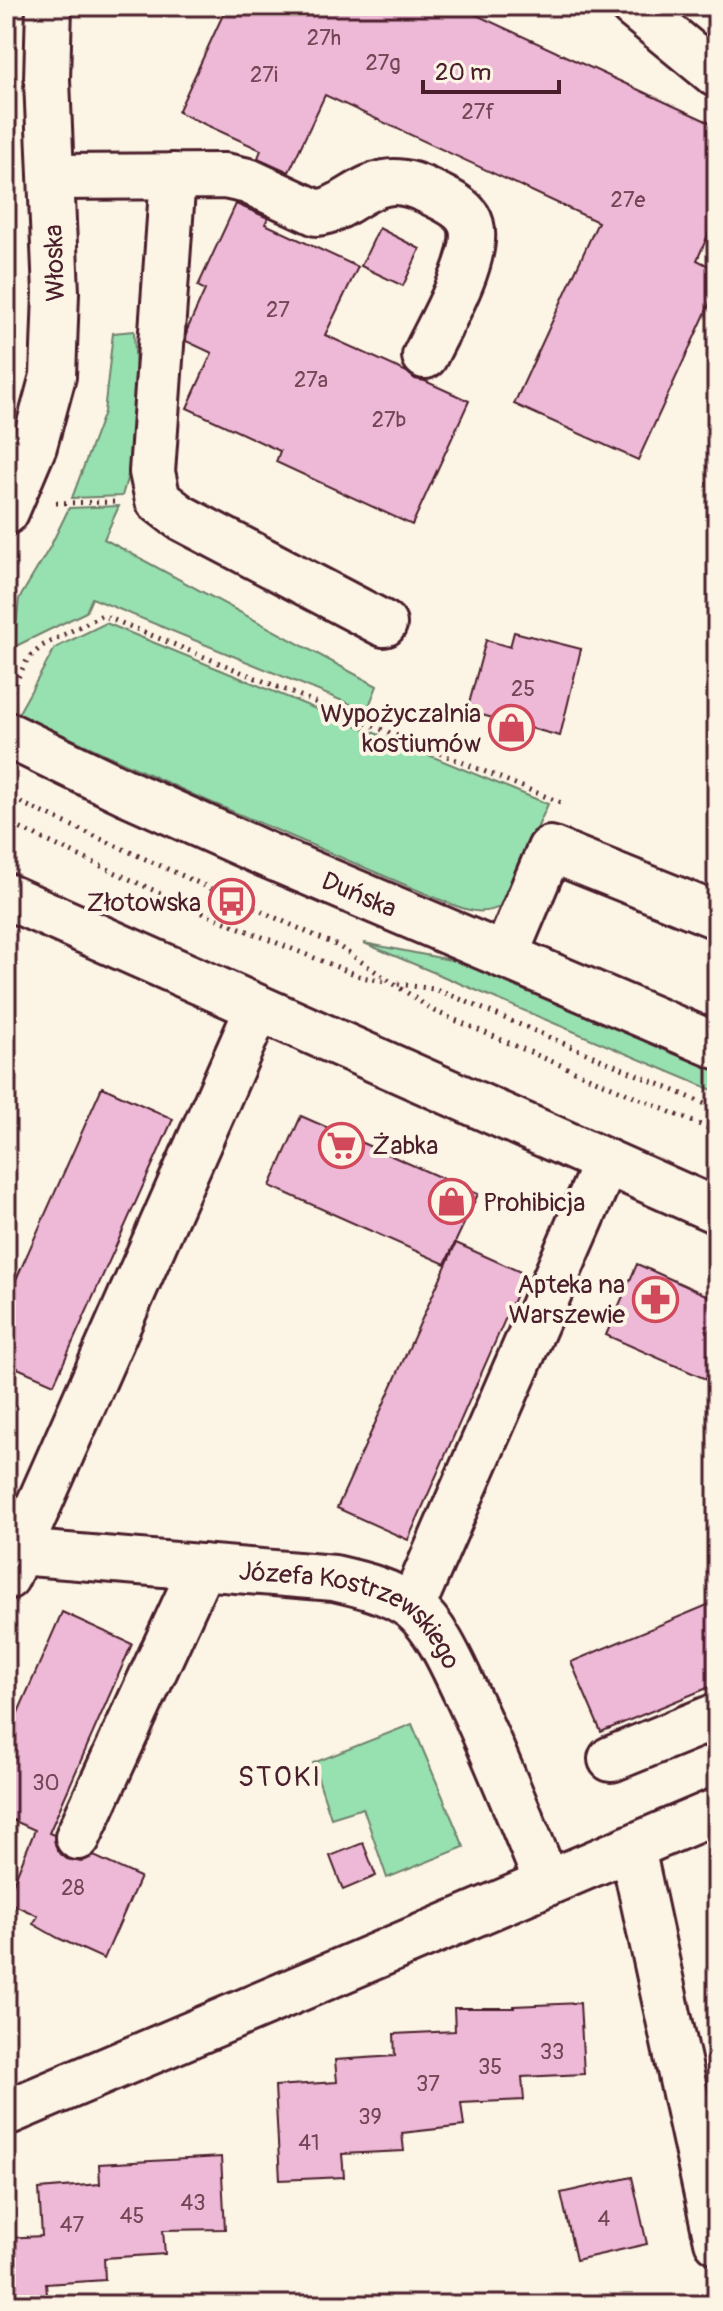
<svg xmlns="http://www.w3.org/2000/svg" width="723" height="2311" font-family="Pangolin,sans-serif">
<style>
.green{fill:#97e0af;stroke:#70806d;stroke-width:2}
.building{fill:#edb9d6;stroke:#4a1f2b;stroke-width:2}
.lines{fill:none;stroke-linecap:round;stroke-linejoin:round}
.minor-casing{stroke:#4a1f2b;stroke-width:50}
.tertiary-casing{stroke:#4a1f2b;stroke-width:50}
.path{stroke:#4a1f2b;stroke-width:5;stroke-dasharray:2 6;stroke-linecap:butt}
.minor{stroke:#fcf5e5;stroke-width:44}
.tertiary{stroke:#fcf5e5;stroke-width:44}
.labels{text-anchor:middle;stroke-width:8;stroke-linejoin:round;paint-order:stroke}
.number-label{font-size:22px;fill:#734656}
.street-label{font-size:26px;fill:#4a1f2b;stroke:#fcf5e5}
.poi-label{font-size:26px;fill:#4a1f2b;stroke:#fcf5e5;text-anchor:end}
.neighbourhood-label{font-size:28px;letter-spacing:2px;fill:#4a1f2b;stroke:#fcf5e5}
</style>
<rect width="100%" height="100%" fill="#fcf5e5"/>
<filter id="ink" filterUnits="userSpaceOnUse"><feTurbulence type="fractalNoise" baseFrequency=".0125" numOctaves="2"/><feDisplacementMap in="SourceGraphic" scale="16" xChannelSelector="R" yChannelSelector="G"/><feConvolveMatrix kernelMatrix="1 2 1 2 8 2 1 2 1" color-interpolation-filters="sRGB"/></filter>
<g filter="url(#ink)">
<!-- green -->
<g class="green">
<path d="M134 331 138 418 133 458 122 496 72 498 104 412 113 333Z"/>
<path d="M119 506 104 539 377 686 367 711 92 598 86 612 14 647 19 599 50 547 69 508Z"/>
<path d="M106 623 548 804 503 905C480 919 459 907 436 898L194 795 18 714 55 648Z"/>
<path d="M364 943 471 964 717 1070V1092Z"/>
<path d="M412 1724 464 1847 387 1878 363 1808 331 1818 313 1763Z"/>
</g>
<!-- building -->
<g class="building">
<path d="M227 6H457L717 126V215L697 260 717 270V288L638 460 514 404 598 222 325 95 289 172 258 158 261 150 178 112Z"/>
<path d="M236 204 268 218 265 224 358 267 325 335 407 372 415 379 425 381 469 401 412 525 276 462 280 451 187 408 212 353 186 341 187 330 205 290 198 286Z"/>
<path d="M379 228 420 249 403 286 361 266Z"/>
<path d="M514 632 581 649 560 736 467 711 486 640 510 647Z"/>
<path d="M102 1087 173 1119 54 1384 6 1363V1302Z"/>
<path d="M301 1116 478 1194 445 1264 270 1186Z"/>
<path d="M456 1243 525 1274 408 1540 337 1508Z"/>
<path d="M637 1264 717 1300V1384L606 1335Z"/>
<path d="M717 1601V1684L601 1732 571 1662Z"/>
<path d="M62 1612 132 1644 49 1833 54 1835 57 1851 67 1859 81 1862 94 1856 140 1877 104 1959 58 1938 33 1924 38 1916 6 1901 35 1830 6 1817V1740Z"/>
<path d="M363 1843 376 1876 343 1890 330 1856Z"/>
<path d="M580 2003 584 2074 522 2077 524 2100 461 2103 464 2126 402 2133 404 2151 342 2154 344 2177 280 2180 275 2086 337 2082 335 2060 395 2056 394 2034 455 2031 454 2008H514V2006Z"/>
<path d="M221 2157 225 2229 163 2230 165 2254 104 2258 105 2280 46 2284 48 2305H8L6 2238 42 2236 39 2189 100 2184 99 2164Z"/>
<path d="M632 2177 647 2244 576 2260 561 2193Z"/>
</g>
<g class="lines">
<defs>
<g id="minor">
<path d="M633 6 717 75"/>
<path d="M173 176 152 472 158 500 180 517 384 624"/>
<path d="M52 177 225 176 248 181 317 213C343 210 360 187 385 183 403 179 422 188 438 196 448 201 461 207 468 218 487 247 439 326 425 356"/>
<path d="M6 512 34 446 53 376 56 293 47 80 49 6"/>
<path d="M6 896 717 1211"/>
<path d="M505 956 550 849 717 916"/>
<path id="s1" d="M6 1551 334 1578C360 1584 391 1591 413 1608 437 1628 452 1664 465 1691 495 1754 521 1819 547 1883"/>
<path d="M7 1577 258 1008"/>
<path d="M412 1607 606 1162"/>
<path d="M611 1759 717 1716"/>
<path d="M78 1837 202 1567"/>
<path d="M632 1848 717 2241"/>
<path d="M6 2113 717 1811"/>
</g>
<g id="tertiary">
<path id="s2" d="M6 734 128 793 267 855 717 1046"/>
</g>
</defs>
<!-- minor casing -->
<use href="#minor" class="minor-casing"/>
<!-- tertiary casing -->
<use href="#tertiary" class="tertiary-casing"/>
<!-- path -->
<g class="path">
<path d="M56 503 114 502"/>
<path d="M11 691 27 660 42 646 102 615 564 804"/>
<path d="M6 796 338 946 434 1011 717 1132"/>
<path d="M6 822 205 914 362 977 388 982"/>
<path d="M398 984 434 989 453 996 717 1109"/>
</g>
<!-- minor -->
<use href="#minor" class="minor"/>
<!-- tertiary -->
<use href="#tertiary" class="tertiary"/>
</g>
</g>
<!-- icons -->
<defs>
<symbol id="shop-ring" viewBox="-11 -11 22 22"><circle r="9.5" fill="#fcf5e5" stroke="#d1495b" stroke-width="1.5"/><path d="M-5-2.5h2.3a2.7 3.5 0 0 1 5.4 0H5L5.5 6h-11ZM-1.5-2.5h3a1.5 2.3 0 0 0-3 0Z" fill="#d1495b"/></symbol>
<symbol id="bus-ring" viewBox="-11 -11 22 22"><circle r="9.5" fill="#fcf5e5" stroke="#d1495b" stroke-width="1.5"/><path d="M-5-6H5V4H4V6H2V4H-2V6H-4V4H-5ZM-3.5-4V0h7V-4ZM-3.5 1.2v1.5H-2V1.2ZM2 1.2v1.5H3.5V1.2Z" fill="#d1495b"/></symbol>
<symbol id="supermarket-ring" viewBox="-11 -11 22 22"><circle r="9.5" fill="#fcf5e5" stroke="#d1495b" stroke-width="1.5"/><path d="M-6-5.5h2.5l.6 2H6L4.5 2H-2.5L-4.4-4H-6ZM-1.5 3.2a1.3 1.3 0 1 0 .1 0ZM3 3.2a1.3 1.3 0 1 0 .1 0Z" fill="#d1495b"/></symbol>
<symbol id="pharmacy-ring" viewBox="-11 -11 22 22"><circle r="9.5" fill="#fcf5e5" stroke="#d1495b" stroke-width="1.5"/><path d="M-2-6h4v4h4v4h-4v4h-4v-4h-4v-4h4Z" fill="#d1495b"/></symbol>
</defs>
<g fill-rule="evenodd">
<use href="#shop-ring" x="486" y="702" width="51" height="51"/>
<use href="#bus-ring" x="206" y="876" width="51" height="51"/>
<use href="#supermarket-ring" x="316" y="1120" width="51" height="51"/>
<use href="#shop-ring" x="426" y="1176" width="51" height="51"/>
<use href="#pharmacy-ring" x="630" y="1274" width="51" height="51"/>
</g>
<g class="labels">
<!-- number labels -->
<g class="number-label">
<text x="324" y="45">27h</text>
<text x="383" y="70">27g</text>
<text x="264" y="82">27i</text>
<text x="478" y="119">27f</text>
<text x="628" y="207">27e</text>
<text x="278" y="317">27</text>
<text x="311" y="387">27a</text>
<text x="389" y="427">27b</text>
<text x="523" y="696">25</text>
<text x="46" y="1790">30</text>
<text x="73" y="1895">28</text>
<text x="552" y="2059">33</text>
<text x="490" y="2074">35</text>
<text x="428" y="2091">37</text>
<text x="370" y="2124">39</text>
<text x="309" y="2150">41</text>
<text x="193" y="2210">43</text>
<text x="132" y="2223">45</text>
<text x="604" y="2226">4</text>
<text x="72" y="2232">47</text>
</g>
<!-- street labels -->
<g class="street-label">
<text transform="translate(54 263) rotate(-92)" y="9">Włoska</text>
<text dy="9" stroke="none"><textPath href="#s2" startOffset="388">Duńska</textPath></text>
<text dy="9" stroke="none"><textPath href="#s1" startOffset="360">Józefa Kostrzewskiego</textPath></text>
</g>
<!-- poi labels -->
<g class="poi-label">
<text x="481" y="722">Wypożyczalnia<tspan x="481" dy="30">kostiumów</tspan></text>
<text x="201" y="911">Złotowska</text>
<text x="372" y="1154" text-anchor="start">Żabka</text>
<text x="483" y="1211" text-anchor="start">Prohibicja</text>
<text x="625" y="1293">Apteka na<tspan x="625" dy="30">Warszewie</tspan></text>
</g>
<!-- neighbourhood labels -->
<g class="neighbourhood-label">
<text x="280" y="1786">STOKI</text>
</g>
</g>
<!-- margin -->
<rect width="723" height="2311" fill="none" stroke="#fcf5e5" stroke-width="32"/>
<rect x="16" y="16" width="691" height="2279" fill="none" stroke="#4a1f2b" stroke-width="3" filter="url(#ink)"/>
<!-- scale -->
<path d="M423 80v12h136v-12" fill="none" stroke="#4a1f2b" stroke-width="4"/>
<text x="435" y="80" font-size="24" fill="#4a1f2b" stroke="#fcf5e5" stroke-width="6" paint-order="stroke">20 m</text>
</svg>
